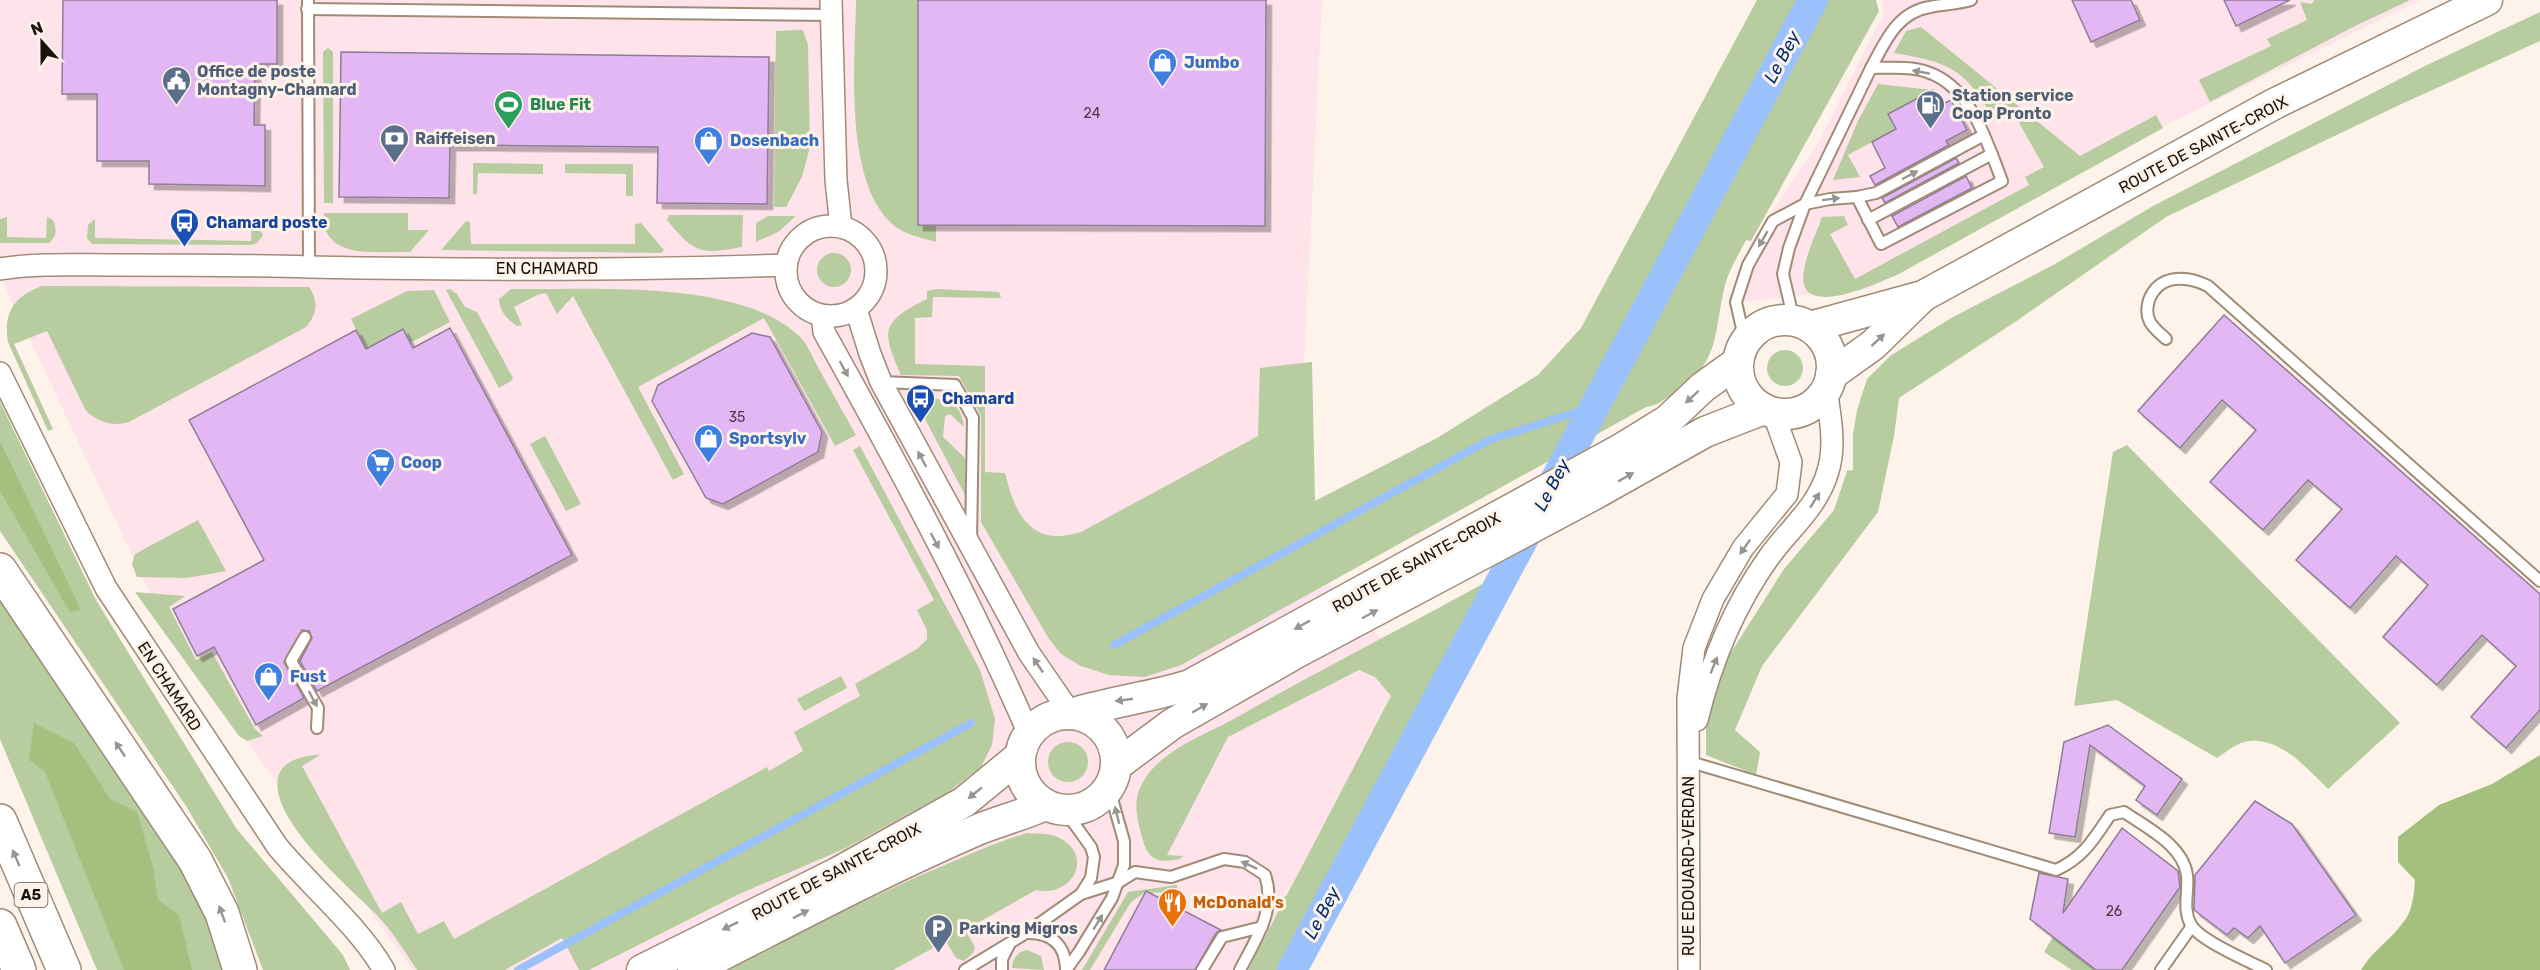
<svg xmlns="http://www.w3.org/2000/svg" width="2540" height="970" font-family="Rubik,sans-serif">
<style>
.commercial{fill:#fee3ea}
.green{fill:#b7cc9f}
.forest{fill:#a3c07e}
.lines{fill:none;stroke-linecap:round;stroke-linejoin:round}
.stream{stroke:#9bc1fd;stroke-width:8}
.canal{stroke:#9bc1fd;stroke-width:30}
.building{fill:#e2b7f4;stroke:#8d7d94;stroke-width:1.5;filter:url(#shadow)}
.lane-casing{stroke:#a08b76;stroke-width:14}
.street-casing{stroke:#a08b76;stroke-width:24}
.secondary-casing{stroke:#a08b76;stroke-width:33}
.highway-casing{stroke:#a08b76;stroke-width:36}
.lane{stroke:#fff;stroke-width:10}
.street{stroke:#fff;stroke-width:21}
.secondary{stroke:#fff;stroke-width:30}
.highway{stroke:#fff;stroke-width:33}
.oneway{fill:#989591}
.labels{text-anchor:middle;stroke-width:6;stroke-linejoin:round;paint-order:stroke}
.number-label{font-size:14px;fill:#4d3c45}
.shield{fill:#fdf3ea;stroke:#5f564e;stroke-width:1.5}
.shield-label{font-size:15px;font-weight:bold;fill:#1b130b}
.shop-label{font-size:16px;font-weight:bold;fill:#366cbe;stroke:#fdf3ea;text-anchor:start}
.service-label{font-size:16px;font-weight:bold;fill:#4e5e75;stroke:#fdf3ea;text-anchor:start}
.leisure-label{font-size:16px;font-weight:bold;fill:#27864d;stroke:#fdf3ea;text-anchor:start}
.street-label{font-size:16px;fill:#1b130b;stroke:#fdf3ea}
.transit-label{font-size:16px;font-weight:bold;fill:#164399;stroke:#fdf3ea;text-anchor:start}
.food-label{font-size:16px;font-weight:bold;fill:#c56008;stroke:#fdf3ea;text-anchor:start}
.water-label{font-size:18px;font-style:italic;fill:#002e71;stroke:#fdf3ea}
</style>
<defs>
<filter id="shadow"><feDropShadow dx="5.5" dy="5.5" stdDeviation="0" flood-color="#0004"/></filter>
</defs>
<rect width="100%" height="100%" fill="#fdf3ea"/>
<!-- commercial -->
<g class="commercial">
<path d="M0 0H1322L1295 549 1415 674 1256 970H413L169 634 0 276Z"/>
<path d="M1881 0H2421L2168 124 1868 289 1736 302 1748 265 1751 243 1819 141 1884 13Z"/>
</g>
<!-- green -->
<g class="green">
<path d="M856 0H918V225H936V242C920 237 901 234 890 222 844 176 855 62 856 0Z"/>
<path d="M1757 0H1876L1879 11 1751 241 1746 240C1739 254 1729 270 1725 285 1713 334 1722 361 1674 393 1665 399 1657 406 1646 407L1181 665 1145 677 1109 675 1081 666 1061 654 1049 639 981 522V416L959 376 901 375C881 330 881 322 927 299V291L937 289 999 292 1001 298 933 297 932 317 915 318V364L985 366V472L1005 473C1015 514 1031 548 1081 532L1258 436 1260 368 1312 362 1315 501 1437 438 1538 375 1581 328Z"/>
<path d="M2314 0H2410L2353 27 2210 102 2199 80 2271 46 2267 39 2307 20 2300 2 2312 4Z"/>
<path d="M2540 12V41L2395 107 2166 217 2015 322 1899 398 1894 436 1878 512 1762 666 1735 730 1760 752 1756 775 1706 755V724L1713 690 1730 654 1784 569 1834 510 1847 471 1853 470V435L1857 410 1867 379 1890 356 1951 318 2055 264 2153 206 2427 65Z"/>
<path d="M1921 27 2080 156 2156 115 2163 128 1897 275C1877 283 1794 323 1804 270 1807 252 1816 234 1822 217L1844 216 1848 225 1830 234 1855 279 2029 185 2025 177 2044 167 2013 112 1995 121C1965 69 1952 63 1894 53L1906 31Z"/>
<path d="M803 30 808 45 810 147 802 177 786 207H774L776 31Z"/>
<path d="M328 48 333 52V203H324L323 52Z"/>
<path d="M1878 84 1933 90 1889 114 1896 129 1848 155 1860 177 1833 180 1858 121Z"/>
<path d="M473 163 543 164V174L478 173 477 194H473Z"/>
<path d="M565 164H633V196H626V174L565 173Z"/>
<path d="M324 213H408V230H429L410 252C378 251 320 261 324 213Z"/>
<path d="M669 215H743L742 247C700 255 694 253 667 220Z"/>
<path d="M768 216H796L778 232 756 242V223Z"/>
<path d="M7 217V237L46 238 47 217 53 220C57 231 57 236 49 243H0V219Z"/>
<path d="M95 219V238L251 241 252 220 259 227 263 235 257 243 251 245 92 244 87 238 88 225Z"/>
<path d="M466 221 470 222 471 244H635V224L641 223 664 250 661 253 441 250Z"/>
<circle cx="834" cy="270" r="17"/>
<path d="M42 286 309 287C319 302 317 314 306 327L129 422C112 427 99 422 86 411L47 331 14 344 53 429 48 431 8 342C3 313 14 296 42 286Z"/>
<path d="M450 289 457 294 465 307 477 312 513 378 511 381 499 388 446 290Z"/>
<path d="M511 289C591 290 744 278 802 339 808 346 813 358 818 367 830 389 843 412 856 435L835 446 764 318 638 387 684 474 673 480 573 296 557 314 546 293 537 295 514 307 522 325 517 326C507 319 500 312 499 299Z"/>
<path d="M434 290 450 322 410 343 403 329 366 349 351 319 407 291Z"/>
<circle cx="1785" cy="368" r="18"/>
<path d="M914 398C940 398 961 397 964 427L950 414 945 416 943 437 965 458V495Z"/>
<path d="M0 402 96 600 236 828 343 955 350 970H263L228 878 186 806 0 531Z"/>
<path d="M545 436 581 504 566 511 530 444Z"/>
<path d="M2127 445 2400 723 2328 789C2309 770 2280 737 2250 741 2237 742 2228 751 2217 758L2117 700 2074 706 2113 452Z"/>
<path d="M860 446 980 670 995 719 992 745 981 767 948 792 846 848 737 895 589 970H579L562 938 505 970H417C404 950 392 931 376 914 350 888 261 813 280 772 287 759 306 755 320 755L302 766 382 913 401 902 418 934 444 921 454 939 767 767 769 771 803 751 794 732 860 696 855 684 917 649 927 639V630L917 610 934 600 853 450Z"/>
<path d="M198 520 226 571 187 578 137 577 132 564 135 554Z"/>
<path d="M1497 576 1286 970H1248L1279 910V902L1287 895 1391 696 1375 677 1359 670 1228 737 1167 855 1183 856 1180 859C1164 862 1150 863 1144 844 1138 823 1131 802 1143 782 1160 751 1202 736 1232 720 1319 670 1409 625 1497 576Z"/>
<path d="M0 586 175 848 229 970H97L0 739Z"/>
<path d="M135 592 185 596 169 607 196 660 212 652 255 729 263 736 247 741 239 736Z"/>
<path d="M841 676 847 688 804 711 797 699Z"/>
<circle cx="1068" cy="762" r="20"/>
<path d="M1027 833C1036 834 1047 833 1055 836 1097 853 1073 898 1036 890L965 930 975 947 973 953 964 961 956 958 946 941 893 970H730C796 934 863 900 933 870 964 857 994 843 1027 833Z"/>
<path d="M1177 885 1178 892 1144 893 1131 902 1090 970H1082L1128 892Z"/>
<path d="M2053 937 2096 970H2072L2044 952Z"/>
<path d="M1027 950 1041 956 1044 970 1012 968C1013 958 1017 952 1027 950Z"/>
</g>
<!-- forest -->
<g class="forest">
<path d="M0 442 6 454 81 610 70 612 0 491Z"/>
<path d="M34 723 74 743 110 799 137 812 153 867 158 900 179 915 192 970H124L45 772 29 760Z"/>
<path d="M2540 755V970H2361C2372 951 2392 939 2405 920 2413 909 2414 893 2415 880L2398 862V837L2439 805 2492 784Z"/>
</g>
<g class="lines">
<!-- stream -->
<g class="stream">
<path d="M1114 645 1489 440 1593 407"/>
<path d="M518 970 971 723"/>
</g>
<!-- canal -->
<path class="canal" d="M1292 970 1813 0"/>
</g>
<!-- building -->
<g class="building">
<path d="M63 0H277V64H255L254 125H265V186L149 184V161H97V94H62Z"/>
<path d="M918 0H1266L1265 226 918 225Z"/>
<path d="M2072 0H2131L2140 20 2091 42Z"/>
<path d="M2224 0H2290L2236 26Z"/>
<path d="M341 52 769 57 767 204 657 203 658 147 450 145 449 198 339 197Z"/>
<path d="M1933 90 1941 105 1951 100 1967 130 1946 141 1949 145 1875 185 1870 176 1885 168 1872 142 1896 129 1888 114Z"/>
<path d="M1956 158 1959 163 1885 203 1882 198Z"/>
<path d="M1966 176 1972 188 1898 227 1892 216Z"/>
<path d="M2224 315 2540 594V710L2506 748 2471 717 2516 666 2482 635 2437 685 2383 637 2428 585 2396 556 2350 608 2296 560 2342 509 2308 480 2263 530 2210 482 2256 430 2222 400 2180 448 2138 411Z"/>
<path d="M450 328 572 555 317 691 300 661 312 638 309 631 302 630 284 662 304 698 256 725 214 647 197 656 173 609 264 560 189 420 356 330 366 349 403 329 413 348Z"/>
<path d="M752 333 770 337 822 432 818 452 723 504 706 498 652 401 658 385Z"/>
<path d="M2108 725 2182 779 2157 815 2136 800 2145 786 2090 745 2075 837 2049 833 2064 742Z"/>
<path d="M2255 801 2292 824 2356 915 2285 963 2260 926 2248 938 2234 928 2227 935 2194 910 2195 875Z"/>
<path d="M2122 828 2178 871 2180 887 2122 970H2096L2030 919 2039 873 2068 879 2063 913Z"/>
<path d="M1146 891 1221 930 1216 933 1195 970H1104Z"/>
</g>
<g class="lines">
<defs>
<g id="lane">
<path d="M308 0 309 267"/>
<path d="M307 9 831 15"/>
<path d="M1871 68C1885 42 1897 12 1930 7 1944 4 1958 4 1971 0"/>
<path d="M1857 197 1876 193 1984 135"/>
<path d="M1868 220 1992 154"/>
<path d="M2166 339C2161 334 2154 329 2150 322 2146 314 2147 308 2149 300 2159 274 2187 275 2208 286L2540 581"/>
<path d="M1745 342 1736 302 1748 265 1773 221 1805 204 1871 68C1888 68 1911 66 1927 72 1971 86 1987 142 2002 181L1881 244 1857 197 1830 199 1805 204 1789 248 1783 274 1794 321"/>
<path d="M881 382 955 385 973 418 971 542"/>
<path d="M305 637 291 661 318 708 317 728"/>
<path d="M1687 761 2056 870C2083 858 2094 839 2110 815L2124 812C2147 828 2183 845 2187 875 2189 893 2182 908 2191 925 2201 941 2248 961 2266 970"/>
<path d="M1081 894 1119 882 1135 872 1171 877 1224 859 1245 862 1265 875C1277 910 1255 940 1240 970"/>
<path d="M1026 933C1050 932 1065 944 1066 968"/>
<path d="M965 970 1026 933 1081 894 1091 878 1094 857 1091 847 1065 811"/>
<path d="M1002 970V959L1009 945"/>
<path d="M1066 970 1079 952 1112 898 1124 865V841L1109 788"/>
<path d="M1202 970 1222 937 1262 927"/>
<path d="M2161 970 2192 926"/>
</g>
<g id="street">
<path d="M831 0 836 180 841 227"/>
<circle cx="831" cy="271" r="45"/>
<path d="M0 269C37 263 76 265 113 265 179 265 244 265 309 267 468 270 627 271 786 265"/>
<path d="M856 309 870 354 881 382 1029 653 1071 714"/>
<path d="M822 316 824 332C897 463 969 596 1029 734"/>
<path d="M0 373 106 588 277 846C311 887 357 924 384 970"/>
<path d="M1697 720C1711 662 1734 606 1769 557 1789 529 1818 507 1828 471 1836 446 1830 415 1826 389"/>
<path d="M1689 970 1688 699 1694 648 1713 599 1743 548 1787 494 1791 462 1773 412"/>
</g>
<g id="secondary">
<circle cx="1785" cy="367" r="47"/>
<path d="M1810 327 1923 296 2274 104 2487 0"/>
<path d="M1831 375 1873 345 1922 297"/>
<circle cx="1068" cy="762" r="48"/>
<path d="M1071 714C1110 702 1151 697 1190 685L1621 449 1668 420 1703 387 1738 362"/>
<path d="M1117 765 1172 724 1296 653 1593 495 1705 432 1764 409"/>
<path d="M642 970 837 873 964 802 1020 756"/>
<path d="M693 970C787 922 880 872 977 830 999 821 1023 815 1045 805"/>
</g>
<g id="highway">
<path d="M0 570 195 860 222 913 240 970"/>
<path d="M0 821 64 970"/>
<path d="M0 926 19 970"/>
</g>
</defs>
<!-- lane casing -->
<use href="#lane" class="lane-casing"/>
<!-- street casing -->
<use href="#street" class="street-casing"/>
<!-- secondary casing -->
<use href="#secondary" class="secondary-casing"/>
<!-- highway casing -->
<use href="#highway" class="highway-casing"/>
<!-- lane -->
<use href="#lane" class="lane"/>
<!-- street -->
<use href="#street" class="street"/>
<!-- secondary -->
<use href="#secondary" class="secondary"/>
<!-- highway -->
<use href="#highway" class="highway"/>
</g>
<!-- one-way arrows -->
<defs><path id="oneway-solid" d="M-6-.8H1V-3.2L6.5 0L1 3.2V.8H-6Z" transform="scale(1.5)"/></defs>
<g class="oneway">
<use href="#oneway-solid" transform="translate(1921 72) rotate(-170)"/>
<use href="#oneway-solid" transform="translate(1910 175) rotate(-28)"/>
<use href="#oneway-solid" transform="translate(1831 199) rotate(-7)"/>
<use href="#oneway-solid" transform="translate(1763 239) rotate(120)"/>
<use href="#oneway-solid" transform="translate(1878 340) rotate(-43)"/>
<use href="#oneway-solid" transform="translate(844 369) rotate(62)"/>
<use href="#oneway-solid" transform="translate(1692 397) rotate(137)"/>
<use href="#oneway-solid" transform="translate(922 459) rotate(-118)"/>
<use href="#oneway-solid" transform="translate(1626 477) rotate(-29)"/>
<use href="#oneway-solid" transform="translate(1815 500) rotate(-58)"/>
<use href="#oneway-solid" transform="translate(935 541) rotate(62)"/>
<use href="#oneway-solid" transform="translate(1745 547) rotate(125)"/>
<use href="#oneway-solid" transform="translate(1370 614) rotate(-28)"/>
<use href="#oneway-solid" transform="translate(1302 625) rotate(151)"/>
<use href="#oneway-solid" transform="translate(1038 665) rotate(-124)"/>
<use href="#oneway-solid" transform="translate(1714 665) rotate(-68)"/>
<use href="#oneway-solid" transform="translate(313 699) rotate(62)"/>
<use href="#oneway-solid" transform="translate(1124 700) rotate(172)"/>
<use href="#oneway-solid" transform="translate(1200 708) rotate(-30)"/>
<use href="#oneway-solid" transform="translate(120 749) rotate(-124)"/>
<use href="#oneway-solid" transform="translate(975 793) rotate(141)"/>
<use href="#oneway-solid" transform="translate(1117 815) rotate(-104)"/>
<use href="#oneway-solid" transform="translate(16 858) rotate(-113)"/>
<use href="#oneway-solid" transform="translate(1249 865) rotate(-155)"/>
<use href="#oneway-solid" transform="translate(222 914) rotate(-110)"/>
<use href="#oneway-solid" transform="translate(801 914) rotate(-27)"/>
<use href="#oneway-solid" transform="translate(1098 922) rotate(-59)"/>
<use href="#oneway-solid" transform="translate(730 926) rotate(154)"/>
</g>
<!-- icons -->
<defs>
<symbol id="shop-pin" viewBox="-11 -11 22 30"><path d="M0 17L-7.5 6A9.5 9.5 0 1 1 7.5 6Z" fill="#3f7fe0" stroke="#fdf3ea"/><path d="M-5-2.5h2.3a2.7 3.5 0 0 1 5.4 0H5L5.5 6h-11ZM-1.5-2.5h3a1.5 2.3 0 0 0-3 0Z" fill="#fff"/></symbol>
<symbol id="civic-pin" viewBox="-11 -11 22 30"><path d="M0 17L-7.5 6A9.5 9.5 0 1 1 7.5 6Z" fill="#5c6f8a" stroke="#fdf3ea"/><path d="M-.6-6.5H3V-4.5H.6V-3L4-1V1h2V6H-6V1h2V-1L-.6-3ZM-1.2 2.5V6h2.4V2.5Z" fill="#fff"/></symbol>
<symbol id="stadium-pin" viewBox="-11 -11 22 30"><path d="M0 17L-7.5 6A9.5 9.5 0 1 1 7.5 6Z" fill="#2e9e5b" stroke="#fdf3ea"/><path d="M0-5a6.5 5 0 1 0 0 10a6.5 5 0 1 0 0-10ZM-3.5-1.8h7v3.6h-7Z" fill="#fff"/></symbol>
<symbol id="fuel-pin" viewBox="-11 -11 22 30"><path d="M0 17L-7.5 6A9.5 9.5 0 1 1 7.5 6Z" fill="#5c6f8a" stroke="#fdf3ea"/><path d="M-5.5-6h7V0h2V4h1.3V-2.5L3-4.5l.8-.8L6-3V5H2.5V1h-1V6h-7ZM-4.2-4.7v3.2H.2V-4.7Z" fill="#fff"/></symbol>
<symbol id="bank-pin" viewBox="-11 -11 22 30"><path d="M0 17L-7.5 6A9.5 9.5 0 1 1 7.5 6Z" fill="#5c6f8a" stroke="#fdf3ea"/><path d="M-6-4H6V4H-6ZM0-2.3a2.3 2.3 0 1 0 0 4.6a2.3 2.3 0 1 0 0-4.6Z" fill="#fff"/></symbol>
<symbol id="bus-pin" viewBox="-11 -11 22 30"><path d="M0 17L-7.5 6A9.5 9.5 0 1 1 7.5 6Z" fill="#1a4fb4" stroke="#fdf3ea"/><path d="M-5-6H5V4H4V6H2V4H-2V6H-4V4H-5ZM-3.5-4V0h7V-4ZM-3.5 1.2v1.5H-2V1.2ZM2 1.2v1.5H3.5V1.2Z" fill="#fff"/></symbol>
<symbol id="supermarket-pin" viewBox="-11 -11 22 30"><path d="M0 17L-7.5 6A9.5 9.5 0 1 1 7.5 6Z" fill="#3f7fe0" stroke="#fdf3ea"/><path d="M-6-5.5h2.5l.6 2H6L4.5 2H-2.5L-4.4-4H-6ZM-1.5 3.2a1.3 1.3 0 1 0 .1 0ZM3 3.2a1.3 1.3 0 1 0 .1 0Z" fill="#fff"/></symbol>
<symbol id="restaurant-pin" viewBox="-11 -11 22 30"><path d="M0 17L-7.5 6A9.5 9.5 0 1 1 7.5 6Z" fill="#e8710a" stroke="#fdf3ea"/><path d="M-5-6h1v4h1v-4h1v4h1v-4h1v5L-1.5 .5V6h-2V.5L-5-1ZM5-6V6H3V1.5H1.5Q1.5-4 5-6Z" fill="#fff"/></symbol>
<symbol id="parking-pin" viewBox="-11 -11 22 30"><path d="M0 17L-7.5 6A9.5 9.5 0 1 1 7.5 6Z" fill="#5c6f8a" stroke="#fdf3ea"/><path d="M-3.5-5.5H1a3.5 3.5 0 0 1 0 7H-1V5.5H-3.5ZM-1-3.4V-.6H.8a1.4 1.4 0 0 0 0-2.8Z" fill="#fff"/></symbol>
</defs>
<g fill-rule="evenodd">
<use href="#shop-pin" x="1146" y="46" width="33" height="45"/>
<use href="#civic-pin" x="160" y="64" width="33" height="45"/>
<use href="#stadium-pin" x="492" y="88" width="33" height="45"/>
<use href="#fuel-pin" x="1914" y="88" width="33" height="45"/>
<use href="#bank-pin" x="378" y="122" width="33" height="45"/>
<use href="#shop-pin" x="692" y="124" width="33" height="45"/>
<use href="#bus-pin" x="168" y="206" width="33" height="45"/>
<use href="#bus-pin" x="904" y="382" width="33" height="45"/>
<use href="#shop-pin" x="692" y="422" width="33" height="45"/>
<use href="#supermarket-pin" x="364" y="446" width="33" height="45"/>
<use href="#shop-pin" x="252" y="660" width="33" height="45"/>
<use href="#restaurant-pin" x="1156" y="886" width="33" height="45"/>
<use href="#parking-pin" x="922" y="912" width="33" height="45"/>
</g>
<g class="labels">
<!-- number labels -->
<g class="number-label">
<text x="1092" y="118">24</text>
<text x="737" y="422">35</text>
<text x="2114" y="916">26</text>
</g>
<!-- shield labels -->
<rect class="shield" x="14.5" y="883" width="33" height="24" rx="4.5"/>
<g class="shield-label">
<text x="31" y="900">A5</text>
</g>
<!-- shop labels -->
<g class="shop-label">
<text x="1184" y="68">Jumbo</text>
<text x="730" y="146">Dosenbach</text>
<text x="729" y="444">Sportsylv</text>
<text x="401" y="468">Coop</text>
<text x="290" y="682">Fust</text>
</g>
<!-- service labels -->
<g class="service-label">
<text x="197" y="77">Office de poste<tspan x="197" dy="18">Montagny-Chamard</tspan></text>
<text x="1952" y="101">Station service<tspan x="1952" dy="18">Coop Pronto</tspan></text>
<text x="415" y="144">Raiffeisen</text>
<text x="959" y="934">Parking Migros</text>
</g>
<!-- leisure labels -->
<g class="leisure-label">
<text x="530" y="110">Blue Fit</text>
</g>
<!-- street labels -->
<g class="street-label">
<text transform="translate(2203 144) rotate(-28)" y="6">ROUTE DE SAINTE-CROIX</text>
<text x="547" y="274">EN CHAMARD</text>
<text transform="translate(1416 562) rotate(-29)" y="6">ROUTE DE SAINTE-CROIX</text>
<text transform="translate(170 686) rotate(57)" y="6">EN CHAMARD</text>
<text transform="translate(1688 866) rotate(-90)" y="6">RUE EDOUARD-VERDAN</text>
<text transform="translate(836 871) rotate(-28)" y="6">ROUTE DE SAINTE-CROIX</text>
</g>
<!-- transit labels -->
<g class="transit-label">
<text x="206" y="228">Chamard poste</text>
<text x="942" y="404">Chamard</text>
</g>
<!-- food labels -->
<g class="food-label">
<text x="1193" y="908">McDonald's</text>
</g>
<!-- water labels -->
<g class="water-label">
<text transform="translate(1782 57) rotate(-62)" y="6">Le Bey</text>
<text transform="translate(1552 485) rotate(-62)" y="6">Le Bey</text>
<text transform="translate(1322 913) rotate(-62)" y="6">Le Bey</text>
</g>
</g>
<!-- north arrow -->
<g transform="translate(42 42) rotate(339)" stroke="#fdf3ea" stroke-width="4.5" paint-order="stroke">
<path d="M0-4.5L10 22L0 15L-10 22Z" fill="#1b130b"/>
<text y="-9" font-size="16" font-weight="bold" text-anchor="middle" fill="#1b130b">N</text>
</g>
</svg>
